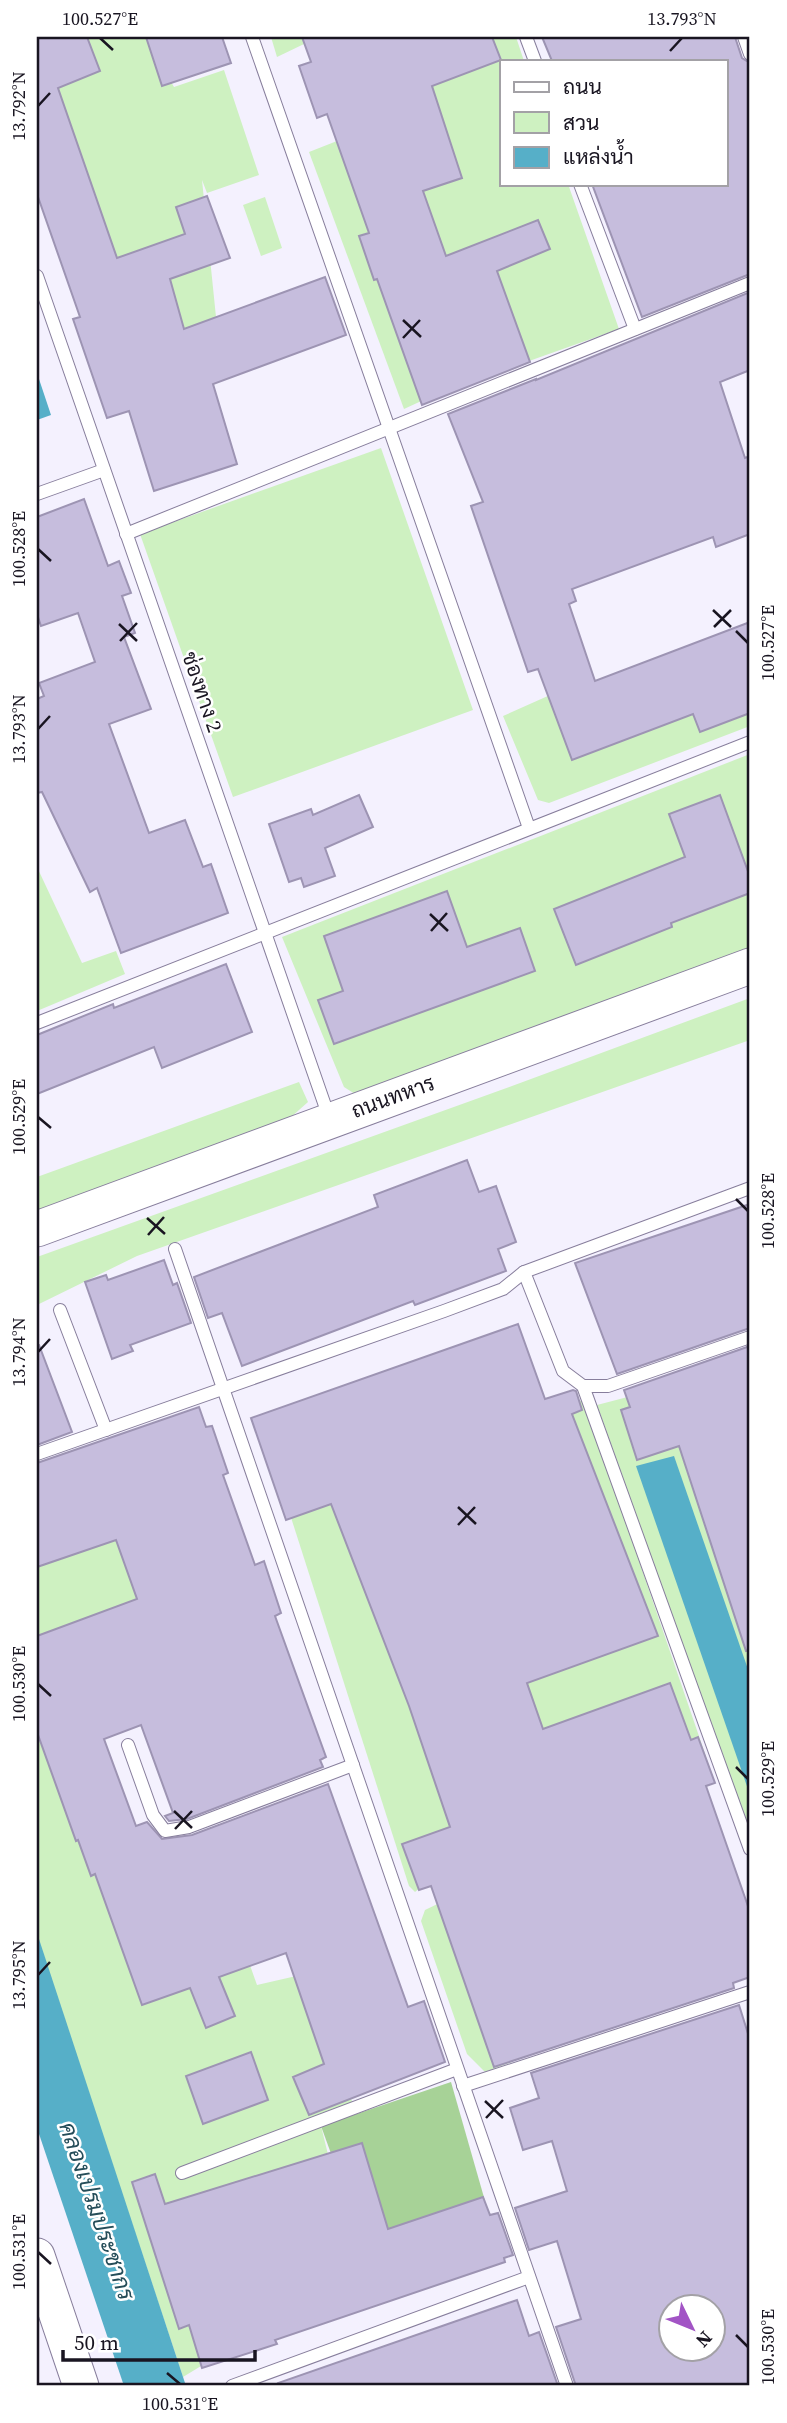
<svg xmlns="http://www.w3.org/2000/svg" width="787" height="2423" font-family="'Source Serif 4',Sarabun,serif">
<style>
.green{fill:#cef1c1}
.forest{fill:#a7d297}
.water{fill:#56afc8}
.building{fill:#c6bddd;stroke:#9d94b3;stroke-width:2;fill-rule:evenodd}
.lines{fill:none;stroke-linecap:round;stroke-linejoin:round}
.service-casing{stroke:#877e9c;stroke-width:14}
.secondary-casing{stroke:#877e9c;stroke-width:37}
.service{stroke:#fff;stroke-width:12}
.secondary{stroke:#fff;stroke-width:35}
.ticks{fill:none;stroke:#191521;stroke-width:2.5}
.labels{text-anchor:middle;stroke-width:5;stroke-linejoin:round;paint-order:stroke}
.street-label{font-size:21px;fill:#191521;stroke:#fff}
.water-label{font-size:23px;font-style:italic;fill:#254d59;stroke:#fff}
.neatline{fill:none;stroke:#191521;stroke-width:2.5}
.ticks-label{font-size:18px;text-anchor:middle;fill:#191521}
</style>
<rect width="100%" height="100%" fill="#f4f1fe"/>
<!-- green -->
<g class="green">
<path d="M37 37H145L174 87 224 70 259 175 207 193 202 180 216 317 134 356 37 71Z"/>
<path d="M271 37H302L304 44 277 57Z"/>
<path d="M355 37H516L524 61H502V184H568L619 329 501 371 435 300Z"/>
<path d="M337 141 430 397 404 409 309 152Z"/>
<path d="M265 197 282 248 261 256 243 205Z"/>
<path d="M381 448 473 710 233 797 140 534Z"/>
<path d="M750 685V726L549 803 538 800 503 716 559 691 582 748Z"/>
<path d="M750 754V949L585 1013 355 1094 344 1087 282 937Z"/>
<path d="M37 867 82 963 116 951 125 974 37 1011Z"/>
<path d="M750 998V1040L137 1256 37 1305V1257L512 1086Z"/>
<path d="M299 1082 308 1102 281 1126 37 1214V1177Z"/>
<path d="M750 1365V1833L597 1405Z"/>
<path d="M584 1400 715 1783 538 1744 511 1643 525 1414Z"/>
<path d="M377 1475 483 1834 415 1892 409 1886 287 1505Z"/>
<path d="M134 1529 154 1628 37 1680V1551Z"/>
<path d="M37 1690 88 1853 246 1954 257 1985 305 1974 353 2104 321 2126 348 2236 291 2311 183 2377 37 1937Z"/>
<path d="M452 1897 512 2062 485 2072 467 2054 421 1921 425 1910Z"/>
</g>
<!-- forest -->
<path class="forest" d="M451 2082 485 2201 366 2250 321 2126Z"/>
<!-- water -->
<g class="water">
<path d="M37 373 51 415 37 420Z"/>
<path d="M674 1456 750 1675V1795L636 1466Z"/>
<path d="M37 1933 186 2386H124L37 2128Z"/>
</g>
<!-- building -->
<g class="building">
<path d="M37 37H87L100 71 58 88 117 258 185 234 176 207 207 196 230 258 170 279 184 329 325 277 346 335 213 384 237 464 154 491 129 411 107 418 73 319 80 317 37 194Z"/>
<path d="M146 37H222L231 63 162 86Z"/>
<path d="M302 37H492L501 60 432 86 462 178 423 191 446 256 538 220 550 249 497 271 530 362 422 405 377 279 374 280 359 236 369 233 327 114 317 118 299 66 311 62Z"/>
<path d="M542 37H735L742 58 750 63V274L642 317 592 184H726V61H552Z"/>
<path d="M750 292V370L720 382 745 458 750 456V534L716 547 713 537 572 589 576 601 569 604 595 681 750 622V713L700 732 693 714 572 760 538 669 528 672 471 506 483 502 448 414 536 379V380Z"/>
<path d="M84 499 108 566 119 561 131 593 122 596 135 633 124 637 151 709 109 724 149 833 185 820 203 867 211 864 228 913 121 953 97 888 90 892 42 792 37 793V699L44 696 39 683 95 662 78 613 41 626 37 614V517Z"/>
<path d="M359 795 373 827 325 848 335 876 304 887 301 878 289 882 269 824 311 809 313 815Z"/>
<path d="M720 795 750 877V893L671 923 672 927 576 965 554 909 685 857 669 814Z"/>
<path d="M447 891 467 947 520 928 535 971 334 1044 318 1000 343 991 324 936Z"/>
<path d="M226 964 252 1032 162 1068 154 1047 37 1094V1035L113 1004 114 1008Z"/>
<path d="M467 1160 479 1192 496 1186 516 1242 498 1249 506 1271 415 1305 413 1301 242 1366 222 1313 208 1318 194 1277 378 1207 374 1195Z"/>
<path d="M750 1204V1328L617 1374 575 1263Z"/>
<path d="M164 1260 173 1285 177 1283 191 1323 130 1345 133 1351 112 1359 85 1282 106 1275 108 1280Z"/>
<path d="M518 1324 545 1399 573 1390 576 1391 582 1410 572 1414 658 1636 527 1683 543 1729 670 1683 691 1740 698 1737 715 1783 706 1786 750 1912V1977L733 1983 734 1988 494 2067 431 1886 419 1890 402 1844 450 1827 409 1706 331 1504 286 1520 251 1418Z"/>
<path d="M37 1345H39L72 1432 37 1445Z"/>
<path d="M750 1346V1650L746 1651 679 1446 637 1460 621 1410 630 1407 624 1390Z"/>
<path d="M199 1407 206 1427 212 1426 228 1473 223 1475 255 1565 264 1561 281 1613 275 1616 326 1757 320 1760 323 1767 187 1819 169 1821 165 1816 173 1813 141 1725 104 1739 136 1826 147 1822 162 1839 192 1835 328 1784 408 2007 424 2001 445 2062 309 2115 293 2077 324 2064 286 1953 219 1977 235 2016 206 2028 190 1988 142 2005 95 1874 91 1876 78 1840 76 1841 37 1732V1636L137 1599 116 1540 37 1567V1463Z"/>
<path d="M739 2005 750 2040V2386H576L556 2327 581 2319 557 2241 529 2250 515 2208 567 2191 552 2141 523 2150 510 2108 539 2098 531 2073ZM671 2307H713V2349H671Z"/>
<path d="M251 2052 268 2100 203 2124 186 2076Z"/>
<path d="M362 2143 388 2229 483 2197 490 2215 498 2213 513 2255 504 2258 505 2262 275 2340 277 2344 202 2368 189 2325 179 2329 132 2182 155 2174 165 2204Z"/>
<path d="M517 2300 529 2336 539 2332 558 2386H279L278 2383Z"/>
</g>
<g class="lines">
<defs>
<g id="service">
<path d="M252 37 529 828"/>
<path d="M526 37 535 61"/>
<path d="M744 37 750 54"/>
<path d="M580 184 635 329"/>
<path d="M37 276 330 1120"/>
<path d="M37 494 104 470"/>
<path d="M126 534 750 283"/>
<path d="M37 1023 750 742"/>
<path d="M175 1249 567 2386"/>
<path d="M524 1272 563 1371 583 1386H608L750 1337"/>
<path d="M60 1310 106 1430"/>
<path d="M583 1386 750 1849"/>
<path d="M37 1454 444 1311 503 1289 524 1272 750 1188"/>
<path d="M128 1745 153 1815 165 1831 189 1827 353 1765"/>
<path d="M463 2086 750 1992"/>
<path d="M182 2173 457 2069"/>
<path d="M232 2386 529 2277"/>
</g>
<g id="secondary">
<path d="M37 1229 750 966"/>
<path d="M37 2256 81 2386"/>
</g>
</defs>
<!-- service casing -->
<use href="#service" class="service-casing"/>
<!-- secondary casing -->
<use href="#secondary" class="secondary-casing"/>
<!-- service -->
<use href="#service" class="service"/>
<!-- secondary -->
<use href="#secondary" class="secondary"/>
</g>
<!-- ticks -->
<path class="ticks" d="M100 38 113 50M670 51 682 38M38 106 50 93M403 320 421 337M403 338 420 320M38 549 51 561M713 610 731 627M119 624 137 641M714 627 731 610M736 631 748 643M120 641 137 623M38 729 50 716M430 914 448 931M431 931 447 913M38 1117 51 1128M736 1199 748 1211M147 1218 165 1234M148 1235 164 1217M38 1352 50 1339M458 1507 476 1524M458 1525 475 1507M38 1684 51 1696M736 1767 748 1779M174 1811 192 1828M175 1829 192 1811M38 1975 50 1962M485 2101 503 2118M486 2118 503 2100M38 2252 51 2264M736 2335 748 2347M167 2373 180 2384"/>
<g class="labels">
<!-- street labels -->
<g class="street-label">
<text transform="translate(202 692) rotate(71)" y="7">ช่องทาง 2</text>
<text transform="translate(393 1097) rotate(-20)" y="7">ถนนทหาร</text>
</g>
<!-- water labels -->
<g class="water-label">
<text transform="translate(97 2211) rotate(71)" y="8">คลองเปรมประชากร</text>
</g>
</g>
<!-- border -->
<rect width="787" height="2423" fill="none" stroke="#ffffff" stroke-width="77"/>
<!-- legend -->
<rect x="500" y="60" width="228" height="126" fill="#ffffff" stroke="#a3a1a6" stroke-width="2"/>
<rect x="514" y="82" width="35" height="10" fill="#ffffff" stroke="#a3a1a6" stroke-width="2"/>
<text x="563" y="94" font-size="21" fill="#191521">ถนน</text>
<rect x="514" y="112" width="35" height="21" fill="#cef1c1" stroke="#a3a1a6" stroke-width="2"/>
<text x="563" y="130" font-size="21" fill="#191521">สวน</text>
<rect x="514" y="147" width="35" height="21" fill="#56afc8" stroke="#a3a1a6" stroke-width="2"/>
<text x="563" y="164" font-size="21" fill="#191521">แหล่งน้ำ</text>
<!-- north arrow -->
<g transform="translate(692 2328) rotate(133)"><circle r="33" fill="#ffffff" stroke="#a3a1a6" stroke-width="2"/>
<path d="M0-5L12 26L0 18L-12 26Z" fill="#a254c5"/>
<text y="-10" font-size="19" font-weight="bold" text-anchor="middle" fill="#191521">N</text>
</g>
<!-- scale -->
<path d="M63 2350v10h192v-10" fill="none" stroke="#191521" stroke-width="3.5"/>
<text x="74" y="2350" font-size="21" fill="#191521" stroke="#ffffff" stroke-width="5" paint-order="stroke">50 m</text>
<rect x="38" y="38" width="710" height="2346" class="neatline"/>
<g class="ticks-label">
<text x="100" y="25">100.527°E</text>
<text x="682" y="25">13.793°N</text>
<text transform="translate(19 106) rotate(-90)" y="6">13.792°N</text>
<text transform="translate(19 549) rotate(-90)" y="6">100.528°E</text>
<text transform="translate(768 643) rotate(-90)" y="6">100.527°E</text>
<text transform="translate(19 729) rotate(-90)" y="6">13.793°N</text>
<text transform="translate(19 1117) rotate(-90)" y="6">100.529°E</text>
<text transform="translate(768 1211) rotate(-90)" y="6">100.528°E</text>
<text transform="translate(19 1352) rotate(-90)" y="6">13.794°N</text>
<text transform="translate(19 1684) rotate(-90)" y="6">100.530°E</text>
<text transform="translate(768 1779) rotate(-90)" y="6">100.529°E</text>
<text transform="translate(19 1975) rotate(-90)" y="6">13.795°N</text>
<text transform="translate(19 2252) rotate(-90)" y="6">100.531°E</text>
<text transform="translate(768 2347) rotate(-90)" y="6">100.530°E</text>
<text x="180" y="2410">100.531°E</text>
</g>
</svg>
